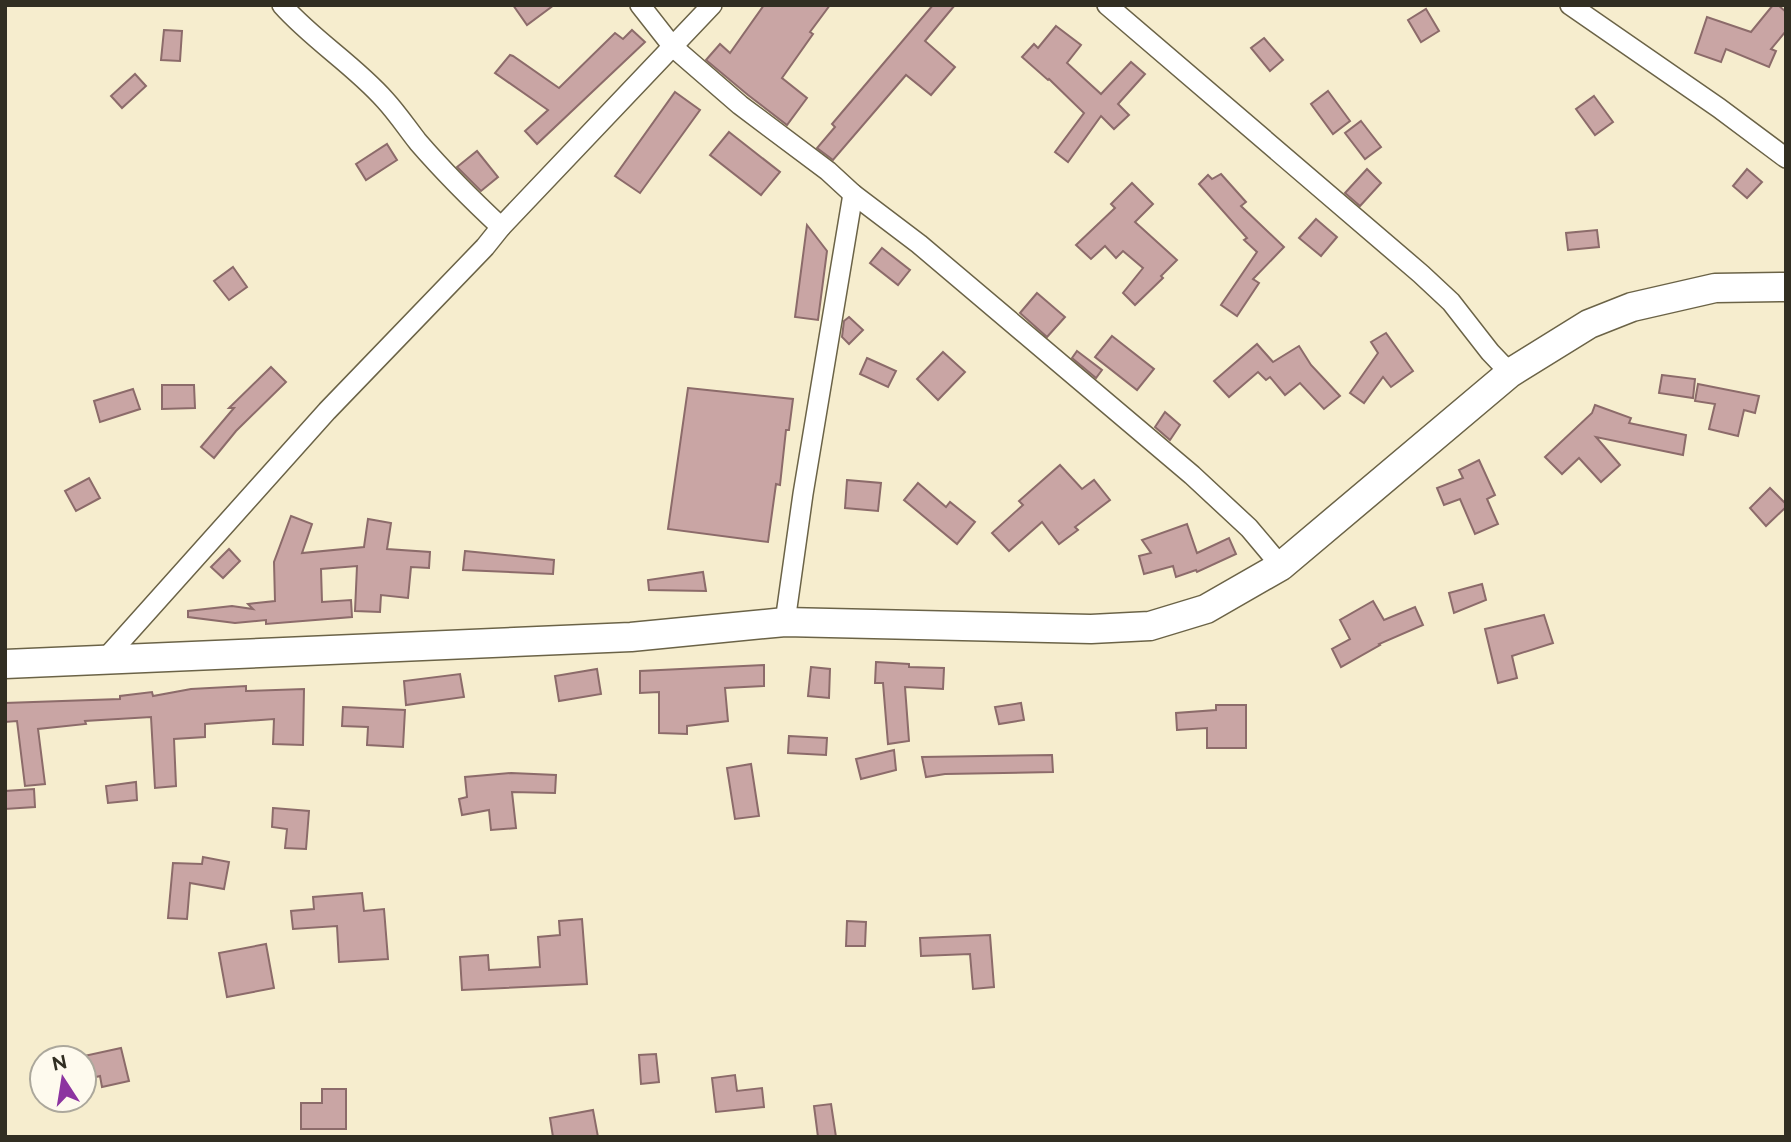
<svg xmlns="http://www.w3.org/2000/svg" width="1791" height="1142" font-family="Raleway,sans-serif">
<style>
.building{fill:#c9a5a4;stroke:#8c6b6a;stroke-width:2}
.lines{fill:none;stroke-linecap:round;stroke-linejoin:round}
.street-casing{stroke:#6b6347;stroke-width:22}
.secondary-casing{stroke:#6b6347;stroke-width:31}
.street{stroke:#fff;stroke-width:19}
.secondary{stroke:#fff;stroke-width:28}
</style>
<rect width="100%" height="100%" fill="#f6edce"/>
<!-- building -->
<g class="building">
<path d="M513 5H554L527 25Z"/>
<path d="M764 5H830L810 32 813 34 782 78 807 98 787 125 748 95 706 60 720 44 730 53Z"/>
<path d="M933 5H955L925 41 955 67 931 95 906 75 833 160 817 148 835 127 832 124Z"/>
<path d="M1773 5H1778L1786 12V31L1771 49 1776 51 1769 67 1726 49 1721 62 1695 53 1707 17 1751 32Z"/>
<path d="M1426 9 1439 31 1421 42 1408 20Z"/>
<path d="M1056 26 1081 45 1067 63 1101 94 1131 62 1145 74 1118 104 1129 115 1114 129 1101 116 1068 162 1055 152 1084 113 1049 79 1048 80 1022 57 1034 44 1038 48Z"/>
<path d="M164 30 182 31 180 61 161 60Z"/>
<path d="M632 30 645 42 537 144 525 131 548 110 495 73 510 55 513 56 559 88 615 33 623 39Z"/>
<path d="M1264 38 1283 60 1270 71 1251 48Z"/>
<path d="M135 74 146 86 122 108 111 96Z"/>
<path d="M1328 91 1350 121 1333 134 1311 104Z"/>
<path d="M675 92 700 110 640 193 615 176Z"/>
<path d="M1594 96 1613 122 1595 135 1576 109Z"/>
<path d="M1361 121 1381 147 1365 159 1345 133Z"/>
<path d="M729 132 780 172 761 195 710 155Z"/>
<path d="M387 144 397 160 366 180 356 164Z"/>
<path d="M477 151 498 177 481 191 457 167Z"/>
<path d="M1367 169 1381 183 1360 206 1345 193Z"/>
<path d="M1747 169 1762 182 1747 198 1733 186Z"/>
<path d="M1221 174 1246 202 1241 206 1284 247 1253 279 1259 283 1237 316 1221 305 1257 252 1244 240 1247 238 1199 184 1208 175 1212 179Z"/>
<path d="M1132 183 1153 204 1135 222 1177 260 1161 276 1163 278 1135 305 1123 293 1143 268 1123 251 1116 258 1105 246 1091 259 1076 245 1115 208 1111 204Z"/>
<path d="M1316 219 1337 237 1321 256 1299 238Z"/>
<path d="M807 225 827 251 818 320 795 317Z"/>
<path d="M1597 230 1599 247 1568 250 1566 233Z"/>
<path d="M882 248 910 270 898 285 870 263Z"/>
<path d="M233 267 247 287 229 300 214 281Z"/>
<path d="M1037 293 1065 317 1047 337 1020 313Z"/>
<path d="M849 317 863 330 849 344 842 337 844 321Z"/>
<path d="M1386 333 1413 371 1391 387 1383 377 1364 403 1350 393 1378 353 1371 342Z"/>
<path d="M1112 336 1154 369 1137 390 1095 357Z"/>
<path d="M1257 344 1273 362 1299 346 1311 365 1340 396 1324 409 1300 383 1285 395 1270 377 1266 380 1258 372 1229 397 1214 381Z"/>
<path d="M1077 351 1102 370 1096 378 1072 358Z"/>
<path d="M943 352 965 372 938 400 917 379Z"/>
<path d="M867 358 896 371 888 387 860 374Z"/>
<path d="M271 367 286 382 236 431 214 458 201 447 234 408H229Z"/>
<path d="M1662 375 1695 379 1693 398 1659 393Z"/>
<path d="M1698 384 1759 396 1755 413 1744 410 1738 436 1709 429 1715 404 1695 401Z"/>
<path d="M162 385H194L195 408 162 409Z"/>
<path d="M688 388 793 399 789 430H786L780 485 776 484 768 542 668 529Z"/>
<path d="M133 389 140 409 100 422 94 401Z"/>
<path d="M1595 405 1631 418 1629 423 1686 435 1683 455 1596 437 1620 465 1601 482 1579 458 1562 474 1545 457 1592 413Z"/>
<path d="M1165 412 1180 425 1170 440 1155 427Z"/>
<path d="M1479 460 1495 495 1487 499 1498 524 1475 534 1460 499 1444 505 1437 488 1463 478 1459 470Z"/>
<path d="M1060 465 1082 489 1094 480 1110 500 1075 527 1078 530 1059 544 1042 522 1009 551 992 533 1023 505 1019 501Z"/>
<path d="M89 478 100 498 76 511 65 491Z"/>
<path d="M847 480 881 483 878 511 845 508Z"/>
<path d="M918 483 946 507 950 502 975 522 957 544 904 500Z"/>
<path d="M1770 488 1786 504V507L1766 526 1750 508Z"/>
<path d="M291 516 312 524 302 553 364 547 368 519 391 523 387 549 430 552 429 568 411 567 408 598 381 595 380 612 355 611 357 566 321 569 322 602 351 600 352 617 266 624V620L235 623 188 617V611L232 606 253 609 248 604 275 601 274 562Z"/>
<path d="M1187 524 1197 553 1229 538 1236 554 1197 572 1196 570 1176 577 1173 566 1144 574 1139 556 1151 553 1142 540Z"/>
<path d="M229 549 240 561 223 578 211 567Z"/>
<path d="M465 551 554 560 553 574 463 570Z"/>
<path d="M703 572 706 591 649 590 648 580Z"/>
<path d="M1482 584 1486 600 1454 613 1449 593Z"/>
<path d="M1373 601 1384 620 1415 607 1423 625 1379 644 1380 645 1341 667 1332 649 1350 639 1340 620Z"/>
<path d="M1544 615 1553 643 1512 656 1517 678 1498 683 1485 629Z"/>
<path d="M876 662 909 664V667L944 668 943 689 905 687 909 741 888 744 883 683H875Z"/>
<path d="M764 665V686L725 688 728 721 687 726V734L659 733V692L640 693V671Z"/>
<path d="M811 667 830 669 829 698 808 696Z"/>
<path d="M597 669 601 694 559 701 555 676Z"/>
<path d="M460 674 464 697 406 705 404 681Z"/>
<path d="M246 686V691L304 689 303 745 273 744 274 719 205 724V737L174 739 176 786 155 788 151 717 85 721 86 724 38 729 45 784 25 786 17 721 5 722V703L120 699V696L152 692 153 696 191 689Z"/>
<path d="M1021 703 1024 720 999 724 995 707Z"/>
<path d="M1216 705H1246V748H1207V728L1177 730 1176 713 1216 710Z"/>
<path d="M343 707 405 710 403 747 367 745 368 727 342 726Z"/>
<path d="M789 736 827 738 826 755 788 753Z"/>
<path d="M894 750 896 770 861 779 856 759Z"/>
<path d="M1052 755 1053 772 945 774 926 777 922 757Z"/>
<path d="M751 764 759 816 735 819 727 768Z"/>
<path d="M511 773 556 775 555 793 512 792 516 828 491 830 489 810 462 815 459 799 467 797 465 777Z"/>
<path d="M136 782 137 800 108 803 106 786Z"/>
<path d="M34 789 35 807 5 809V791Z"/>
<path d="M273 808 309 811 306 849 285 848 287 829 272 827Z"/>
<path d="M203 857 229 862 224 889 190 883 187 919 168 918 173 863 202 864Z"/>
<path d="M362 893 364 911 384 909 388 959 339 962 337 926 293 929 291 911 314 909 313 897Z"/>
<path d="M582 919 587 984 462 990 460 957 488 955 489 970 540 967 538 937 560 935 559 921Z"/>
<path d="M847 921 866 922 865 946H846Z"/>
<path d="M990 935 994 987 973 989 970 954 921 956 920 938Z"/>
<path d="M266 944 274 988 227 997 219 953Z"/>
<path d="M121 1048 129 1081 102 1087 100 1076 84 1080V1056Z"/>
<path d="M656 1054 659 1082 641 1084 639 1055Z"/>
<path d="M735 1075 737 1091 762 1088 764 1107 716 1112 712 1078Z"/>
<path d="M322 1089H346V1129H301V1103H322Z"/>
<path d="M831 1104 836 1137H818L814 1106Z"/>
<path d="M593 1110 598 1137H553L550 1118Z"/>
</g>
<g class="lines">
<defs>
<g id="street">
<path d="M282 5C313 40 354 65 385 100 397 113 407 128 418 142 444 172 472 200 501 227"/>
<path d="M640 5 673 47 740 105 828 171 853 194 919 244 1192 475 1249 528 1281 566"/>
<path d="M1107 5 1421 274 1451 302 1490 352 1510 373"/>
<path d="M1570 5 1719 108 1786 158"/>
<path d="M785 622 803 494 853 194"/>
<path d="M104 660 327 411 485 247 501 227 712 5"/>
</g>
<path id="secondary" d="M5 664 631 637 785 622 1091 629 1150 626 1206 609 1281 566 1510 373 1589 324 1632 307 1715 288 1786 287"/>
</defs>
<!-- street casing -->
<use href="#street" class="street-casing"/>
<!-- secondary casing -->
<use href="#secondary" class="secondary-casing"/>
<!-- street -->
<use href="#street" class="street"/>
<!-- secondary -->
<use href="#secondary" class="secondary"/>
</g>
<!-- border -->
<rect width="1791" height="1142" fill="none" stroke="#312e22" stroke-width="14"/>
<!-- north arrow -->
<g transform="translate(63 1079) rotate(348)"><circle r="33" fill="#fefaee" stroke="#aca89c" stroke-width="2"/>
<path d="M0-5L12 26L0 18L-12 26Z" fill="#8c34a0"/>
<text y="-10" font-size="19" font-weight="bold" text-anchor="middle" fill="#312e22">N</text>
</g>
</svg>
